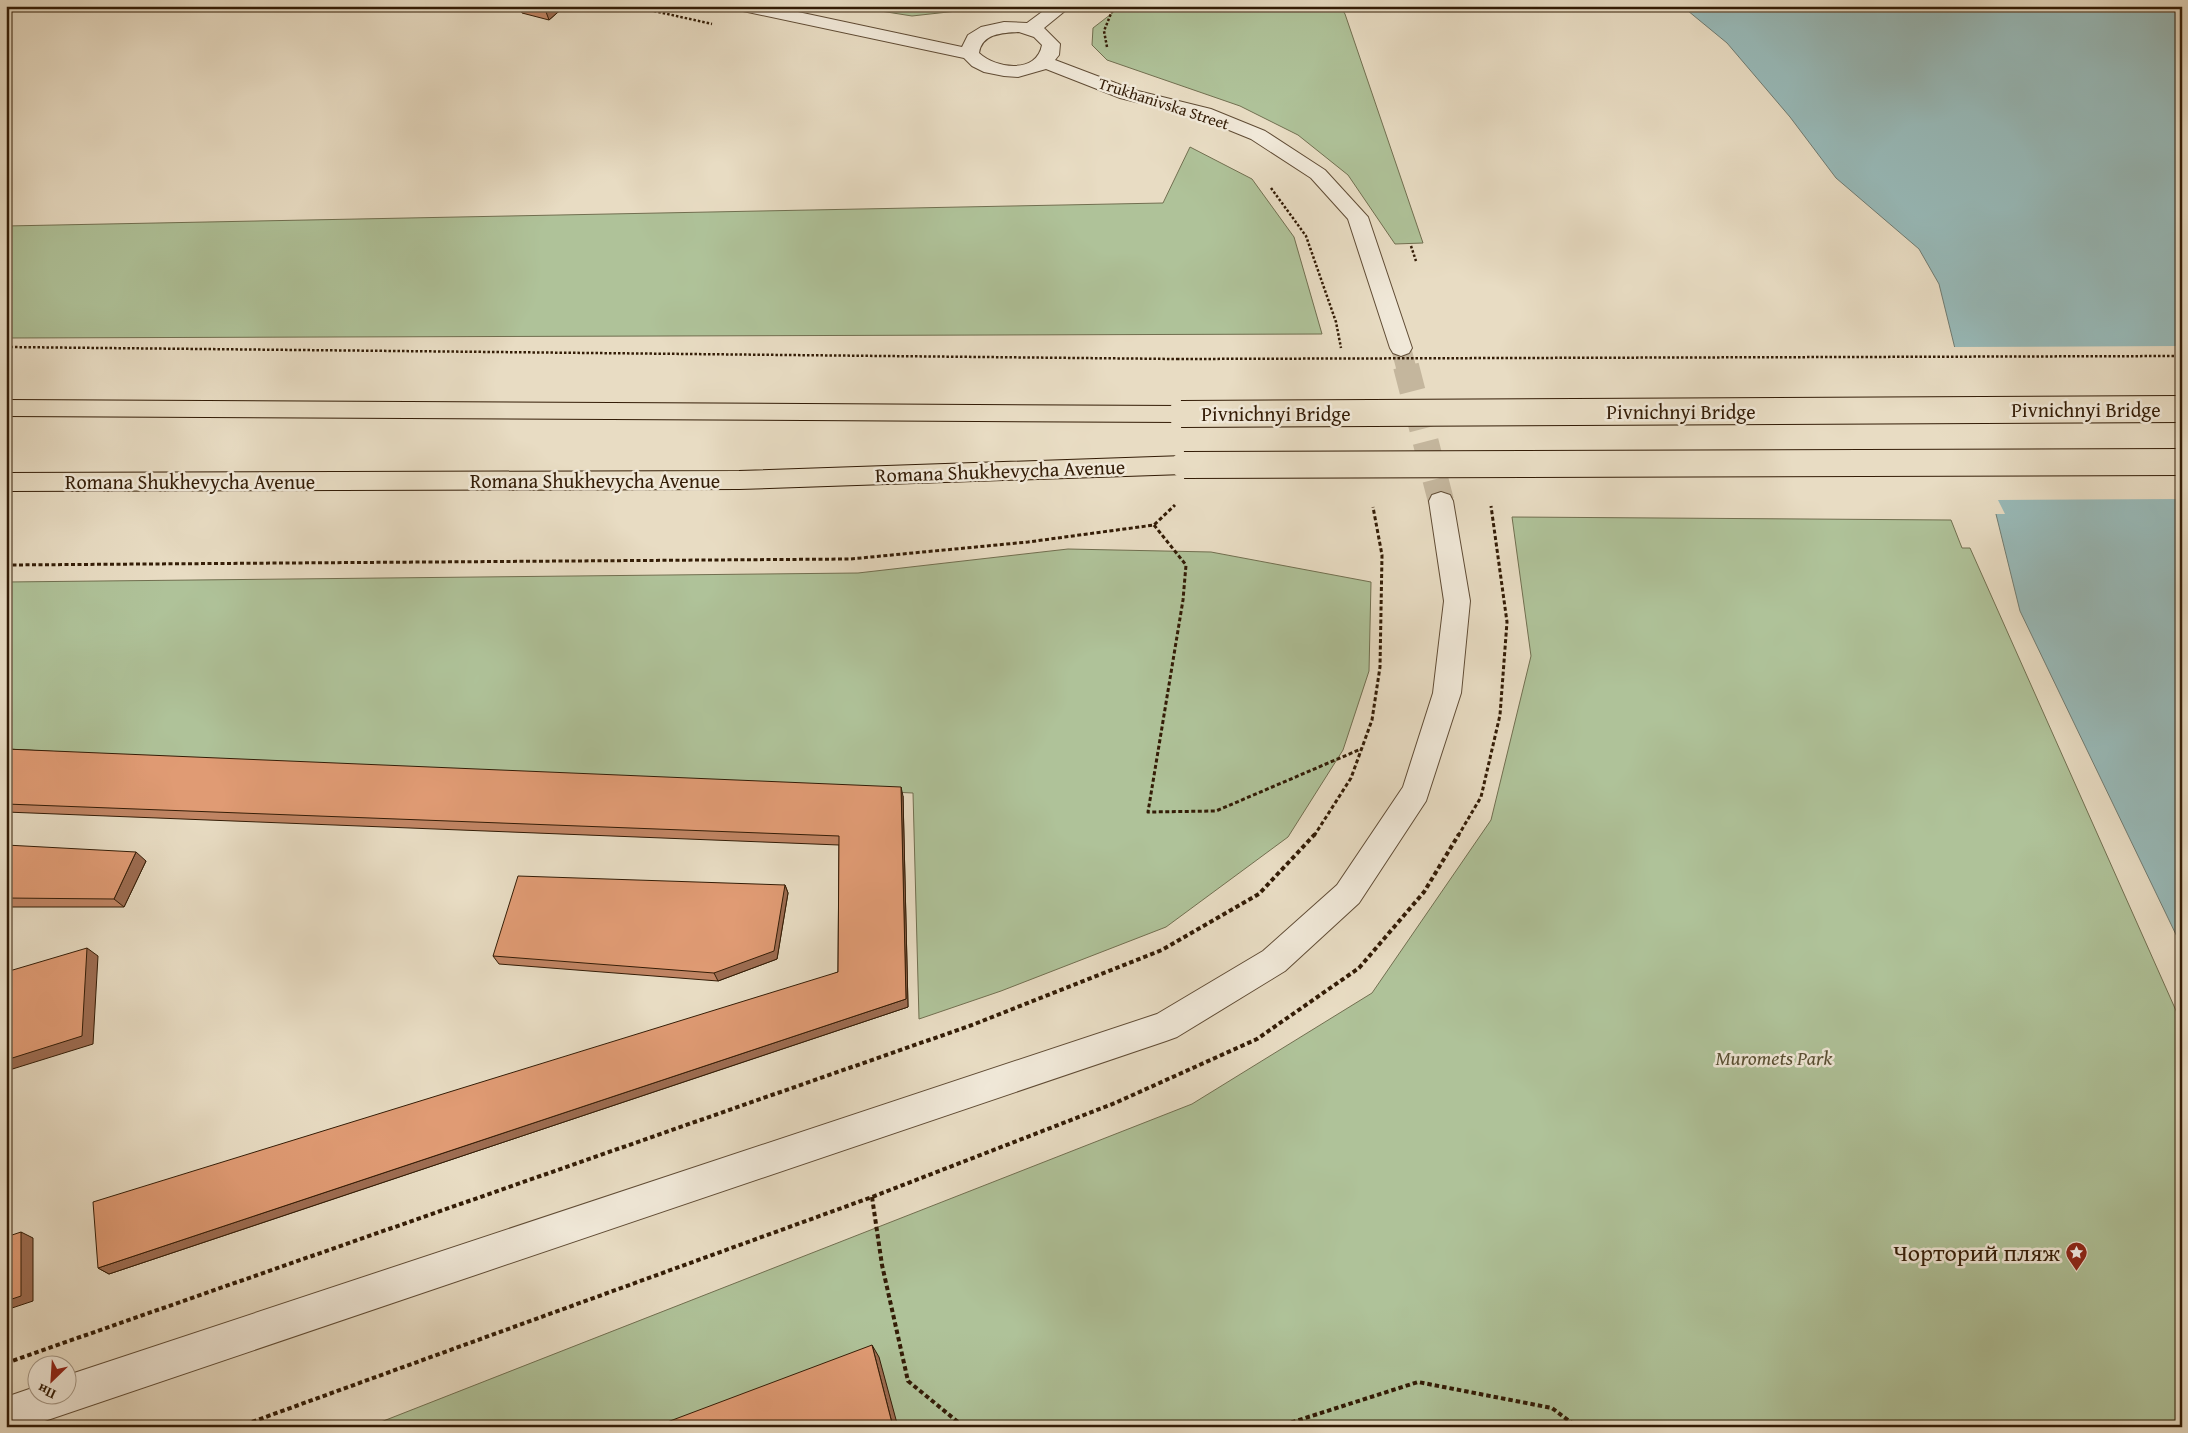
<svg xmlns="http://www.w3.org/2000/svg" width="2188" height="1433" font-family="'Gentium Book Plus',serif">
<style>
.green{fill:#afc299;stroke:#716f50}
.water{fill:#98bab9;stroke:#707b71}
.pier{fill:#e8dcc3}
.lines{fill:none;stroke-linecap:round;stroke-linejoin:round}
.street-tunnel-far1{stroke:#c4b69d;stroke-width:20;stroke-dasharray:20 10;stroke-linecap:butt}
.street-tunnel{stroke:#c4b69d;stroke-width:26;stroke-dasharray:26 13;stroke-linecap:butt}
.street-casing{stroke:#604c35;stroke-width:2}
.primary-casing{stroke:#331c06;stroke-width:2}
.path-far2{stroke:#331c06;stroke-width:2.5;stroke-dasharray:2.5 2;stroke-linecap:butt}
.path-far1{stroke:#331c06;stroke-width:3;stroke-dasharray:4 2.5;stroke-linecap:butt}
.path{stroke:#331c06;stroke-width:4;stroke-dasharray:4.5 3;stroke-linecap:butt}
.street{fill:#f0e8d8;fill-rule:evenodd}
.primary{fill:#e8dcc3;fill-rule:evenodd}
.primary-bridge-casing{stroke:#331c06;stroke-width:28;stroke-linecap:butt}
.path-bridge{stroke:#331c06;stroke-width:2.5;stroke-dasharray:2.5 2;stroke-linecap:butt}
.primary-bridge{stroke:#e8dcc3;stroke-width:26}
.wall{fill:#c18564;stroke:#331c06}
.shaded-wall{fill:#9d6c51;stroke:#331c06}
.building{fill:#e09b74;stroke:#331c06}
.labels{text-anchor:middle;stroke-width:5;stroke-linejoin:round;paint-order:stroke}
.far-street-label{font-size:16px;fill:#331c06;stroke:#f0e8d8}
.street-label{font-size:20px;fill:#331c06;stroke:#f0e8d8}
.park-label{font-size:20px;font-style:italic;fill:#584e32;stroke:#f0e8d8}
.near-poi-label{font-size:24px;fill:#331c06;stroke:#f0e8d8;text-anchor:end}
</style>
<rect width="100%" height="100%" fill="#e8dcc3"/>
<filter id="stains"><feTurbulence type="fractalNoise" baseFrequency=".004" numOctaves="4"/><feColorMatrix values="0 0 0 0 .2 0 0 0 0 .09 0 0 0 0 .02 0 0 0 .5 -.17"/></filter>
<radialGradient id="worn" r=".72"><stop offset=".6" stop-color="#630" stop-opacity="0"/><stop offset="1" stop-color="#630" stop-opacity=".3"/></radialGradient>
<!-- green -->
<g class="green">
<path d="M849 6H977L957 11 912 16Z"/>
<path d="M1131 6H1340L1345 14 1423 243 1395 244 1348 175 1298 135 1240 106 1107 60 1092 45 1093 28 1115 11Z"/>
<path d="M1190 147 1252 179 1294 237 1322 334 6 338V226L1163 203Z"/>
<path d="M1512 517 1951 520 1962 548H1970L2182 1024V1074L2180 1075 2182 1080V1427H368L1192 1104 1372 993 1491 820 1531 656Z"/>
<path d="M1068 549 1211 552 1371 582 1369 671 1343 750 1288 837 1166 927 1001 991 919 1019 913 793 6 752V582L858 573Z"/>
</g>
<!-- water -->
<path class="water" d="M1682 6H2182V947L2020 611 1939 284 1919 249 1836 178 1790 117 1727 43Z"/>
<!-- pier -->
<path class="pier" d="M2182 346V499L1998 500 2005 514H1994L1953 347Z"/>
<g class="lines">
<!-- street-tunnel-far1 -->
<path class="street-tunnel-far1" d="M1401 348 1406 367"/>
<!-- street-tunnel -->
<path class="street-tunnel" d="M1406 366 1441 501"/>
<defs>
<g id="street">
<path d="M734 6H770L962 47 968 35 981 27 1004 22 1027 23 1050 6H1071L1044 28 1060 44 1059 55 1055 60 1134 90 1211 109 1265 131 1325 170 1368 217 1412 348 1409 353 1401 356 1393 353 1390 348 1348 219 1311 178 1251 139 1197 117 1120 98 1046 69 1018 77 1004 76 984 72 972 66 964 58 743 11 737 10ZM1019 32 1034 37 1042 45C1037 74 996 69 979 53 982 33 1003 33 1019 32Z"/>
<path d="M1441 492 1450 495 1453 501 1470 601 1461 693 1426 801 1359 903 1285 971 1177 1037 1166 1041 27 1427H6V1397L38 1386V1396H68V1375L1157 1014 1263 951 1337 885 1403 787 1433 693 1444 601 1429 501 1432 495Z"/>
</g>
<g id="primary">
<path d="M6 400 1181 406 1189 408 1193 414 1189 420 1181 422 6 416Z"/>
<path d="M1184 456 1193 459 1196 465 1193 471 1184 474 739 489 6 491V473L739 471Z"/>
</g>
</defs>
<!-- street casing -->
<use href="#street" class="street-casing"/>
<!-- primary casing -->
<use href="#primary" class="primary-casing"/>
<!-- path-far2 -->
<g class="path-far2">
<path d="M632 6 712 24"/>
<path d="M1107 47 1104 31 1114 6"/>
<path d="M1271 188 1306 236 1336 322 1341 348"/>
<path d="M1411 246 1416 261"/>
<path d="M6 347 1177 359"/>
</g>
<!-- path-far1 -->
<g class="path-far1">
<path d="M1154 525 1186 565 1183 600 1148 812 1216 811 1361 749"/>
<path d="M6 565 850 559 1028 542 1154 525 1175 505"/>
<path d="M1314 836 1351 778 1372 720 1380 667 1382 555 1373 507"/>
<path d="M1458 836 1481 797 1500 715 1507 622 1491 506"/>
</g>
<!-- path -->
<g class="path">
<path d="M872 1197 882 1265 908 1381 964 1427"/>
<path d="M6 1363 972 1025 1162 950 1259 894 1315 834"/>
<path d="M238 1427 872 1197 1115 1103 1257 1039 1359 968 1424 892 1459 834"/>
<path d="M1277 1427 1418 1382 1552 1408 1577 1427"/>
</g>
<!-- street -->
<use href="#street" class="street"/>
<!-- primary -->
<use href="#primary" class="primary"/>
<defs>
<g id="primary-bridge">
<path d="M1181 414 2182 409"/>
<path d="M1184 465 2182 462"/>
</g>
</defs>
<!-- primary-bridge casing -->
<use href="#primary-bridge" class="primary-bridge-casing"/>
<!-- path-bridge -->
<path class="path-bridge" d="M1177 359 2182 356"/>
<!-- primary-bridge -->
<use href="#primary-bridge" class="primary-bridge"/>
</g>
<!-- wall -->
<g class="wall">
<path d="M520 6H565L549 20 522 13Z"/>
<path d="M6 749 903 796 908 1007 109 1274 98 1268 838 972 839 845 6 812Z"/>
<path d="M6 845 146 861 124 907H6Z"/>
<path d="M785 885 788 893 777 959 718 981 499 964 493 956Z"/>
</g>
<!-- shaded-wall -->
<g class="shaded-wall">
<path d="M549 6H565L549 20 545 9Z"/>
<path d="M901 787 903 796 908 1007 109 1274 98 1268 906 999Z"/>
<path d="M136 852 146 861 124 907 114 899Z"/>
<path d="M785 885 788 893 777 959 718 981 714 973Z"/>
<path d="M87 948 98 956 93 1044 6 1071V1060Z"/>
<path d="M21 1232 33 1238V1301L6 1310V1301Z"/>
<path d="M872 1345 879 1357 898 1427H893Z"/>
</g>
<!-- building -->
<g class="building">
<path d="M533 6H549L545 9Z"/>
<path d="M6 749 901 787 906 999 98 1268 93 1202 838 972 839 836 6 804Z"/>
<path d="M6 845 136 852 114 899 6 898Z"/>
<path d="M518 876 785 885 774 951 714 973 493 956Z"/>
<path d="M87 948 82 1036 6 1060V972Z"/>
<path d="M21 1232V1296L6 1301V1237Z"/>
<path d="M872 1345 893 1427H654Z"/>
</g>
<!-- icons -->
<defs>
<symbol id="sight-pin" viewBox="-11 -11 22 30"><path d="M0 17L-7.5 6A9.5 9.5 0 1 1 7.5 6Z" fill="#8f2418" stroke="#f0e8d8"/><path d="M0-6L1.8-2.2L6-1.7L2.9 1.2L3.7 5.4L0 3.3L-3.7 5.4L-2.9 1.2L-6-1.7L-1.8-2.2Z" fill="#fff"/></symbol>
</defs>
<g fill-rule="evenodd">
<use href="#sight-pin" x="2064" y="1240" width="25" height="34"/>
</g>
<g class="labels">
<!-- far-street labels -->
<g class="far-street-label">
<text transform="translate(1164 103) rotate(18)" y="6">Trukhanivska Street</text>
</g>
<!-- street labels -->
<g class="street-label">
<text x="2086" y="417">Pivnichnyi Bridge</text>
<text x="1681" y="419">Pivnichnyi Bridge</text>
<text x="1276" y="421">Pivnichnyi Bridge</text>
<text transform="translate(1000 471) rotate(-2)" y="7">Romana Shukhevycha Avenue</text>
<text x="595" y="488">Romana Shukhevycha Avenue</text>
<text x="190" y="489">Romana Shukhevycha Avenue</text>
</g>
<!-- park labels -->
<g class="park-label">
<text x="1774" y="1065">Muromets Park</text>
</g>
<!-- near-poi labels -->
<g class="near-poi-label">
<text x="2060" y="1261">Чорторий пляж</text>
</g>
</g>
<!-- margin -->
<rect width="2188" height="1433" fill="none" stroke="#e8dcc3" stroke-width="25"/>
<rect x="8" y="8" width="2173" height="1418" fill="none" stroke="#331c06" stroke-width="2.5"/>
<rect x="12" y="12" width="2163" height="1408" fill="none" stroke="#331c06"/>
<!-- north arrow -->
<g transform="translate(52 1380) rotate(205)"><circle r="24" fill="#f0e8d8" stroke="#a49684"/>
<path d="M0-4L9 19L0 12L-9 19Z" fill="#8f2418"/>
<text y="-8" font-size="14" font-weight="bold" text-anchor="middle" fill="#331c06">Пн</text>
</g>
<rect width="100%" height="100%" filter="url(#stains)"/>
<rect width="100%" height="100%" fill="url(#worn)"/>
</svg>
